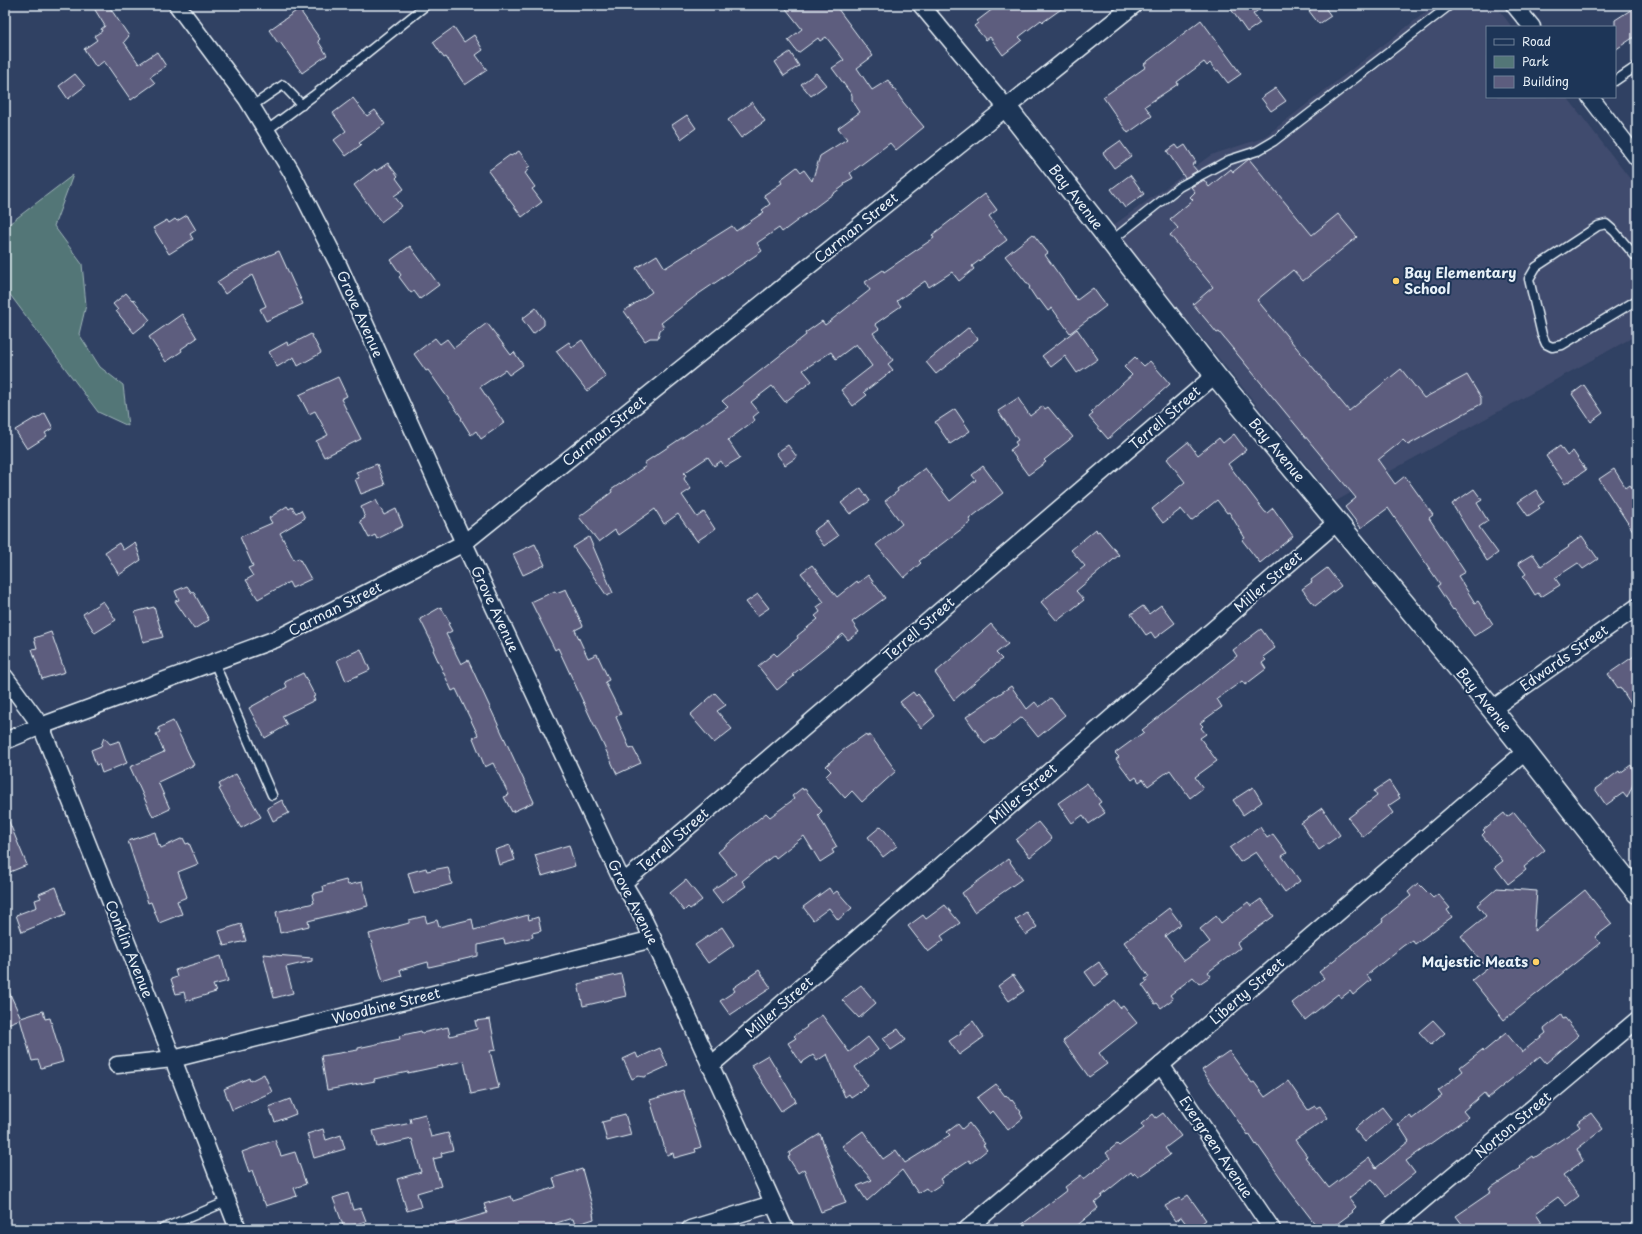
<svg xmlns="http://www.w3.org/2000/svg" width="1642" height="1234" font-family="'Playpen Sans',sans-serif">
<style>
.built{fill:#414c6e}
.green{fill:#537677;stroke:#9eb4b8}
.building{fill:#5d5d7e;stroke:#e8f1f8}
.lines{fill:none;stroke-linecap:round;stroke-linejoin:round}
.service-casing{stroke:#e8f1f8;stroke-width:11}
.minor-casing{stroke:#e8f1f8;stroke-width:19}
.tertiary-casing{stroke:#e8f1f8;stroke-width:23}
.service{stroke:#1d3557;stroke-width:8}
.minor{stroke:#1d3557;stroke-width:16}
.tertiary{stroke:#1d3557;stroke-width:20}
.rail-casing{stroke:#e8f1f8;stroke-width:4.5}
.rail{stroke:#1d3557;stroke-width:3;stroke-dasharray:9;stroke-linecap:butt}
.poi-dot{fill:#ffd166;stroke:#1d3557;stroke-width:1.5}
.labels{text-anchor:middle;stroke-width:4;stroke-linejoin:round;paint-order:stroke}
.street-label{font-size:14px;fill:#e8f1f8;stroke:#1d3557}
.poi-label{font-size:14px;font-weight:bold;fill:#e8f1f8;stroke:#1d3557;text-anchor:start}
</style>
<rect width="100%" height="100%" fill="#304163"/>
<filter id="ink" filterUnits="userSpaceOnUse"><feTurbulence type="fractalNoise" baseFrequency=".025" numOctaves="2"/><feDisplacementMap in="SourceGraphic" scale="8" xChannelSelector="R" yChannelSelector="G"/><feConvolveMatrix kernelMatrix="1 2 1 2 8 2 1 2 1" color-interpolation-filters="sRGB"/></filter>
<g filter="url(#ink)">
<!-- built -->
<path class="built" d="M1435 5H1495L1512 27H1487V97H1567L1637 188V335L1336 501 1111 227 1211 155 1263 138Z"/>
<!-- green -->
<path class="green" d="M73 175 54 226 82 264 86 305 79 334 100 367 123 385 128 426 98 412 5 288V227Z"/>
<!-- building -->
<g class="building">
<path d="M92 5H108L129 36 124 42 139 64 157 52 166 66 150 77 155 83 131 100 104 61 96 67 84 49 97 40 94 36 102 31 101 29 105 26Z"/>
<path d="M783 5H835L873 56 857 68 872 90 888 80 903 102 924 127 896 150 890 143 850 173 853 178 844 183 845 185 782 232 779 228 757 243 762 251 697 295 661 323 664 327 660 330 658 338H650L645 341 624 311 652 292 636 268 657 255 665 268 732 226 736 231 764 212 762 210 770 204 764 195 782 183 780 180 797 167 801 172 804 170 812 181 820 156 847 139 838 128 860 112 852 100V95L832 68 844 60 826 37 820 41 818 38 798 53 788 40 802 29Z"/>
<path d="M998 5H1067L1043 22 1041 20 1019 37 1022 40 1003 55 990 37 986 40 974 26 978 23 977 21Z"/>
<path d="M1228 5H1265L1253 14 1260 23 1247 32Z"/>
<path d="M1318 5H1323L1331 16 1319 24 1309 11Z"/>
<path d="M1637 6V35L1615 50V20Z"/>
<path d="M299 9 320 39 318 41 327 55 302 73 280 42 278 43 269 30Z"/>
<path d="M1201 20 1241 74 1228 83 1218 70 1216 71 1210 63 1207 66 1204 62 1177 82 1178 84 1145 106 1152 116 1128 133 1103 97 1146 67 1144 64Z"/>
<path d="M454 27 464 42 474 35 483 50 476 55 487 70 465 85 446 57 444 58 433 42Z"/>
<path d="M790 52 799 66 784 76 775 62Z"/>
<path d="M816 73 826 85 811 96 801 84Z"/>
<path d="M75 74 85 86 68 99 59 86Z"/>
<path d="M1276 88 1286 101 1271 111 1261 98Z"/>
<path d="M353 98 367 116 375 110 385 124 359 143 361 145 346 156 334 140 346 131 333 113Z"/>
<path d="M752 102 765 121 741 138 728 120Z"/>
<path d="M687 115 696 128 681 139 672 125Z"/>
<path d="M1120 141 1131 156 1114 168 1103 153Z"/>
<path d="M1176 145 1179 149 1185 145 1196 162 1192 165 1197 171 1185 178 1167 151Z"/>
<path d="M519 151 530 166 527 168 529 170 525 173 535 187 532 189 542 202 522 217 488 171 510 155 511 156Z"/>
<path d="M1249 159 1312 235 1338 214 1357 237 1303 281 1293 270 1257 300 1349 411 1401 369 1424 398 1467 375 1481 398V404L1408 445 1403 440 1378 460 1395 484 1405 476 1433 515 1429 518 1465 572 1458 576 1475 603 1478 601 1493 624 1474 636 1454 609 1453 610 1437 586 1440 584 1388 508 1361 528 1345 507 1356 498 1219 332 1217 333 1193 304 1213 287 1170 235 1178 228 1170 219 1193 200 1190 197 1195 192 1191 187 1204 180 1209 187 1231 169 1233 172Z"/>
<path d="M388 163 398 176 396 178 404 189 394 196 402 206 381 222 354 185 375 169 376 171Z"/>
<path d="M1130 175 1144 194 1125 208 1111 189Z"/>
<path d="M985 194 997 210 989 216 1007 240 972 266 974 269 959 281 952 272 929 287 925 281 897 301 901 306 875 324 879 329 873 333 893 360 888 364 893 370 864 392 867 395 853 406 841 390 872 366 856 344 836 359 831 352 803 370 812 381 785 402 772 386 751 402 759 412 753 417 755 420 728 440 740 458 725 467 721 461 714 466 708 457 684 473 686 475 684 479 691 489 682 495 697 517 704 512 715 529 697 541 678 514 664 524 655 509 618 535 615 530 599 542 579 517 612 492 611 490 646 466 644 463 728 407 722 401 806 335 805 333 822 321 825 325 870 290 865 282 883 270 884 272 934 238 932 235Z"/>
<path d="M187 215 196 230 190 234 193 239 169 254 153 228 167 220 169 223 175 219 177 221Z"/>
<path d="M1033 234 1048 253 1045 255 1077 300 1093 288 1106 306 1070 333 1052 308 1048 311 1039 299 1037 300 1029 288 1030 287 1005 256Z"/>
<path d="M410 246 439 285 420 299 414 291 411 293 399 277 401 275 391 260Z"/>
<path d="M279 251 303 304 266 321 260 309 266 306 252 275 225 294 217 282 234 271Z"/>
<path d="M126 293 132 300 133 299 150 320 134 333 116 311 118 310 113 304Z"/>
<path d="M536 308 544 320V325L533 334 522 319Z"/>
<path d="M182 314 197 338 181 349 182 351 166 362 149 337Z"/>
<path d="M487 323 511 355 514 352 523 365 509 375 505 370 480 387 504 423 481 439 476 431 471 435 461 419 462 418 428 370 426 371 414 354 435 338 440 344 447 339 454 348Z"/>
<path d="M969 327 978 339 959 354 960 355 936 374 926 362Z"/>
<path d="M1077 329 1098 359 1077 373 1065 356 1051 367 1042 356Z"/>
<path d="M311 334 321 353 298 366 294 357 277 367 269 352 287 342 288 346Z"/>
<path d="M582 340 606 377 587 391 556 351 569 342 572 347Z"/>
<path d="M1135 357 1144 366 1150 361 1170 384 1108 439 1089 417 1093 414 1091 412 1132 375 1124 367Z"/>
<path d="M338 377 347 396 341 399 361 439 324 457 316 441 328 435 315 411 309 414 299 395Z"/>
<path d="M1584 385 1603 413 1591 422 1572 394Z"/>
<path d="M1018 398 1030 416 1043 406 1045 409 1048 407 1073 437 1044 460 1046 462 1028 475 1010 450 1017 445 1015 442 1018 440 998 411Z"/>
<path d="M955 409 970 431 950 444 935 422Z"/>
<path d="M45 413 53 428 45 433 47 436 27 449 15 430 35 418 36 419Z"/>
<path d="M1234 434 1246 450 1228 464 1265 512 1267 513 1273 508 1293 536 1260 563 1242 540 1245 538 1229 512 1227 513 1217 500 1191 521 1181 509 1163 523 1152 509 1185 482 1167 459 1188 442 1198 455 1219 438 1223 443Z"/>
<path d="M788 445 797 457 785 465 776 453Z"/>
<path d="M1560 446 1567 456 1573 451 1586 470 1565 484 1546 456Z"/>
<path d="M377 464 385 485 361 494 355 479 359 478 356 472Z"/>
<path d="M983 466 1003 493 969 519 971 522 919 561 921 563 904 578 876 545 902 524 885 501 898 491 897 489 925 468 950 501 976 480 972 475Z"/>
<path d="M1614 469 1626 488 1630 485 1637 495V537L1599 479Z"/>
<path d="M861 488 870 501 850 514 841 503Z"/>
<path d="M1474 489 1482 500 1477 503 1488 521 1479 527 1498 553 1487 561 1452 504Z"/>
<path d="M1536 490 1544 502 1538 506 1540 508 1528 516 1518 502Z"/>
<path d="M376 500 384 515 396 509 403 526 377 539 375 535 369 538 360 521 365 518 361 507Z"/>
<path d="M287 506 289 509 292 507 296 513 301 510 305 518 280 533 294 560 299 558 311 579 292 588 289 582 258 599 246 580 253 576 248 568 253 566 240 537 272 523 269 518Z"/>
<path d="M827 521 838 536 824 546 813 531Z"/>
<path d="M1096 529 1097 532 1099 531 1119 555 1076 591 1084 600 1057 621 1041 602 1085 566 1071 550Z"/>
<path d="M1582 536 1598 559 1583 569 1578 563 1555 578 1560 585 1541 597 1538 593 1535 595 1523 576 1526 574 1518 563 1533 554 1541 566 1569 547 1568 546Z"/>
<path d="M589 537 613 593 607 596 573 547Z"/>
<path d="M135 542 141 560 119 575 105 552 119 543 123 550Z"/>
<path d="M535 544 545 565 523 575 513 554Z"/>
<path d="M812 565 837 597 857 581 858 583 868 575 885 598 852 622 859 632 848 640 843 634 792 675 794 676 777 690 758 666 774 653 777 656 798 638 797 636 818 619 815 616 820 612 817 607 824 602 801 573Z"/>
<path d="M1327 568 1341 586 1315 606 1302 589 1312 582 1311 580Z"/>
<path d="M187 586 192 593 193 591 209 620 194 629 175 601 179 600 175 591Z"/>
<path d="M566 589 583 626 575 630 588 658 597 654 609 680 605 682 621 714 616 717 630 749 633 748 641 763 617 774 558 648 555 650 531 602 555 591 556 593Z"/>
<path d="M758 594 769 608 757 616 746 602Z"/>
<path d="M103 601 116 620 95 633 83 614Z"/>
<path d="M1161 605 1175 623 1155 638 1151 632 1146 635 1131 614 1143 606 1149 614Z"/>
<path d="M154 607 163 637 143 642 135 612Z"/>
<path d="M441 607 450 623 448 624 452 631 446 634 461 664 468 660 534 802 512 812 504 797 509 795 493 763 485 767 473 738 478 735 456 689 452 691 433 650 435 649 420 619Z"/>
<path d="M991 624 1008 644 996 653 1002 659 954 700 935 673Z"/>
<path d="M1261 629 1275 648 1263 657 1266 660 1262 663 1266 669 1245 685 1242 681 1217 699 1222 707 1200 723 1203 726 1201 728 1206 734 1200 738 1217 761 1195 777 1203 788 1190 798 1170 770 1148 786 1143 779 1139 782 1136 777 1132 780 1116 759 1119 757 1115 753 1144 732 1142 730 1237 656 1233 650Z"/>
<path d="M51 632 65 672 42 679 32 649 37 648 34 638Z"/>
<path d="M361 649 370 670 346 681 337 660Z"/>
<path d="M1637 654V713L1620 687 1618 688 1608 674Z"/>
<path d="M303 673 315 696 313 697 315 700 282 716 287 725 265 738 249 708 287 687 285 682Z"/>
<path d="M1011 686 1027 709 1035 702 1039 707 1051 698 1065 715 1038 737 1022 717 993 740 992 739 985 744 966 717Z"/>
<path d="M913 692 916 696 918 694 935 716 921 728 900 702Z"/>
<path d="M715 693 726 705 717 711 732 729 714 743 690 715Z"/>
<path d="M173 721 194 765 158 782 170 809 153 817 130 767 164 752 156 734 160 732 158 728Z"/>
<path d="M866 734 867 737 870 735 896 771 862 802 852 791 845 798 826 776 831 771 826 766 842 751Z"/>
<path d="M104 737 110 744 119 741 127 763 102 773 99 764 96 765 91 750 101 746Z"/>
<path d="M1631 765 1636 778 1627 798 1623 793 1606 805 1595 789 1619 771 1620 773Z"/>
<path d="M236 774 261 817 241 828 219 789 221 788 219 784Z"/>
<path d="M1389 781 1400 798 1388 806 1393 813 1363 837 1348 818 1377 796 1374 791Z"/>
<path d="M1087 783 1101 802 1098 804 1105 813 1089 824 1083 815 1072 823 1058 803Z"/>
<path d="M1253 787 1262 802 1243 815 1233 800Z"/>
<path d="M802 788 803 790 805 789 822 811 818 815 837 847 832 850 834 853 820 862 804 836 776 858 774 855 742 881 746 886 722 903 712 890 736 874 718 852 766 813 770 817 794 799 792 796Z"/>
<path d="M282 800 289 813 273 821 267 808Z"/>
<path d="M1322 808 1340 835 1319 850 1301 823Z"/>
<path d="M5 812 27 865 5 874Z"/>
<path d="M1514 812 1545 850 1524 867 1526 870 1508 884 1495 867 1503 861 1482 835 1485 832 1483 830 1504 813 1507 817Z"/>
<path d="M1038 822 1052 839 1030 857 1016 840Z"/>
<path d="M881 826 897 846 883 857 868 837Z"/>
<path d="M1260 827 1267 838 1273 834 1287 853 1282 856 1300 881 1285 892 1256 852 1240 862 1230 848Z"/>
<path d="M155 832 159 846 160 845 161 848 183 838 186 844 189 843 198 864 178 872 187 897 177 901 182 914 159 923 151 902 148 903 128 841Z"/>
<path d="M510 845 515 860 499 865 495 850Z"/>
<path d="M569 845 575 866 542 876 535 855Z"/>
<path d="M1008 859 1022 879 974 912 962 893Z"/>
<path d="M448 867 452 884 414 894 408 873 426 868 427 871Z"/>
<path d="M346 880 348 885 362 882 368 906 308 921 309 926 280 933 276 912 314 903 312 894 324 891 323 886Z"/>
<path d="M686 880 702 900 690 909 688 907 684 911 670 893Z"/>
<path d="M1418 883 1433 898 1438 894 1450 908 1447 910 1452 917 1415 944 1412 940 1403 946 1367 975 1371 980 1353 995 1350 991 1341 998 1338 994 1305 1020 1292 1003 1324 978 1319 972 1383 921 1382 919 1411 896 1408 892Z"/>
<path d="M56 887 66 914 22 932 16 915 37 907 35 900 41 898 39 894Z"/>
<path d="M829 888 833 894 837 891 852 908 838 920 829 908 813 920 803 907Z"/>
<path d="M1497 888 1537 891 1534 931 1585 890 1612 924 1595 937 1600 943 1504 1020 1472 980 1487 968 1461 936 1486 916 1477 905Z"/>
<path d="M1261 899 1274 916 1237 943 1240 948 1208 972 1211 976 1199 984 1193 977 1170 995 1173 999 1161 1008 1157 1003 1155 1004 1142 985 1147 982 1145 979 1149 977 1124 942 1157 919 1156 918 1169 908 1181 924 1165 936 1184 961 1210 942 1200 929 1216 916 1221 923 1248 902 1251 906Z"/>
<path d="M945 905 960 923 941 936 944 940 928 952 908 926 923 915 926 919Z"/>
<path d="M1026 912 1037 927 1026 935 1015 920Z"/>
<path d="M528 915 529 920 538 917 541 931 532 933 533 937 505 944 504 939 478 945V956L429 967 428 962 400 970 402 976 383 982 369 934 409 923V920L425 916 427 923 437 920 439 927 472 919 474 930Z"/>
<path d="M241 924 246 941 224 946 219 931Z"/>
<path d="M722 927 734 945 708 963 695 945Z"/>
<path d="M263 954 312 958V961L286 967 293 993 274 998Z"/>
<path d="M221 956 228 981 213 985 216 992 186 1001 184 992 176 994 171 979 177 977 175 970Z"/>
<path d="M1099 962 1108 976 1095 986 1085 972Z"/>
<path d="M759 970 771 988 730 1015 720 1001 735 991 733 988Z"/>
<path d="M621 974 626 996 583 1006 578 984Z"/>
<path d="M1013 975 1024 991 1009 1001 998 986Z"/>
<path d="M5 983 21 1018 43 1011 45 1019 50 1018 63 1062 41 1068 38 1060 32 1061 20 1019 5 1025Z"/>
<path d="M861 985 876 1003 859 1018 842 1000Z"/>
<path d="M1114 1000 1120 1008 1123 1006 1137 1023 1099 1053 1107 1064 1089 1077 1063 1041Z"/>
<path d="M822 1015 849 1052 868 1037 878 1050 855 1067 868 1086 851 1097 849 1094 845 1097 827 1054 817 1061 813 1055 801 1063 788 1043 796 1038 794 1036 807 1027 806 1026Z"/>
<path d="M1561 1015 1563 1019 1565 1018 1579 1035 1546 1063 1540 1056 1488 1098 1484 1093 1463 1111 1468 1117 1406 1161 1415 1173 1386 1196 1372 1179 1349 1198 1356 1207 1352 1211 1353 1212 1330 1229H1319L1292 1194 1257 1144 1256 1145 1249 1134 1248 1135 1202 1070 1229 1051 1252 1083 1254 1082 1265 1097 1288 1081 1308 1110 1315 1106 1316 1108 1320 1106 1328 1118 1295 1140 1307 1156 1305 1157 1329 1188 1369 1158 1376 1168 1409 1141 1398 1124 1410 1115 1412 1119 1442 1096 1438 1091 1463 1071 1460 1067 1482 1050 1483 1052 1506 1033 1522 1052 1546 1033 1544 1029Z"/>
<path d="M490 1019 496 1050 490 1051 499 1088 471 1094 464 1061 408 1073V1072L374 1079 375 1081 327 1090 321 1056 358 1050V1048L400 1039 399 1036 421 1031 422 1033 448 1027 450 1036 477 1029 475 1021Z"/>
<path d="M1433 1020 1445 1033 1431 1045 1419 1032Z"/>
<path d="M973 1021 984 1037 959 1055 949 1041 961 1033 960 1031Z"/>
<path d="M898 1029 906 1040 891 1050 883 1038Z"/>
<path d="M660 1048 668 1066 644 1077 638 1076 632 1079 623 1059 636 1053 638 1058Z"/>
<path d="M768 1055 796 1101 781 1111 751 1065Z"/>
<path d="M264 1074 272 1092 232 1110 224 1089 249 1078 250 1081Z"/>
<path d="M996 1084 1005 1096 1006 1095 1011 1101 1012 1100 1021 1112 1020 1113 1023 1118 1008 1130 993 1111 990 1114 977 1098Z"/>
<path d="M683 1090 701 1147 695 1149 696 1152 674 1158 673 1153 667 1155 650 1100Z"/>
<path d="M290 1099 296 1114 275 1122 269 1107Z"/>
<path d="M1382 1107 1392 1120 1365 1142 1354 1129Z"/>
<path d="M1163 1113 1181 1136 1165 1148 1170 1155 1138 1177 1135 1173 1133 1175 1131 1172 1101 1196 1102 1197 1095 1203 1098 1208 1073 1229H1016L1067 1190 1065 1187 1081 1175 1084 1179 1110 1158 1106 1153 1117 1144 1119 1146 1144 1128 1141 1124 1153 1114 1156 1118Z"/>
<path d="M1591 1113 1603 1129 1577 1149 1583 1161 1563 1175 1579 1196 1566 1206 1558 1197 1536 1213 1542 1222 1531 1229H1466L1456 1216 1491 1192 1489 1189 1521 1168 1519 1166 1533 1156 1534 1158 1580 1127 1577 1123Z"/>
<path d="M425 1114 431 1137 448 1133 453 1150 441 1153 442 1157 433 1159 441 1186 417 1193 421 1207 407 1211 397 1179 421 1172 412 1139 377 1147 373 1131 411 1123 410 1118Z"/>
<path d="M625 1114 631 1135 607 1141 602 1122 610 1120V1118Z"/>
<path d="M969 1123 985 1144 983 1145 987 1150 971 1163 969 1160 940 1179 943 1183 929 1192 926 1188 918 1193 902 1170 867 1201 857 1186 872 1180 842 1146 863 1131 883 1159 896 1150 905 1163 950 1135 947 1132 958 1124 962 1129Z"/>
<path d="M323 1129 326 1140 341 1135 345 1149 314 1158 307 1134Z"/>
<path d="M820 1134 846 1203 821 1212 804 1169 798 1173 788 1157 790 1156 789 1153Z"/>
<path d="M275 1140 281 1156 295 1152 306 1184 294 1188 297 1196 266 1206 264 1201 262 1200 252 1170 249 1172 242 1152Z"/>
<path d="M582 1169 594 1213H593L594 1219 575 1225 573 1219H569L538 1229H446V1225L487 1213 484 1204 511 1196 513 1201 556 1187 553 1178Z"/>
<path d="M348 1193 353 1210 361 1208 366 1221 344 1228 333 1198Z"/>
<path d="M1188 1195 1206 1220 1194 1229H1190L1181 1217 1175 1221 1165 1206 1179 1198 1181 1200Z"/>
</g>
<g class="lines">
<defs>
<g id="service">
<path d="M1615 81 1637 66"/>
<path d="M252 106 283 85 302 105"/>
<path d="M266 131 313 96 424 7"/>
<path d="M1111 241 1179 187 1229 160 1257 151 1274 141 1450 5"/>
<path d="M1637 258 1614 231 1606 224 1598 226 1536 267 1529 279 1542 335 1546 344 1552 347 1562 345 1637 300"/>
<path d="M214 662 272 795"/>
<path d="M162 1229 228 1201"/>
</g>
<g id="minor">
<path d="M177 5 247 99 291 171 339 266 464 543 623 883 638 908 653 939 785 1229"/>
<path d="M921 5 1006 107"/>
<path d="M1514 5 1532 27"/>
<path d="M1590 97 1637 158"/>
<path d="M5 677 41 726 173 1059 238 1229"/>
<path d="M1492 709 1637 607"/>
<path d="M5 741 41 726 276 639 464 543 1134 5"/>
<path d="M623 883 1215 375"/>
<path d="M117 1065 173 1059 653 939"/>
<path d="M1161 1065 1272 1229"/>
<path d="M710 1066 1337 522"/>
<path d="M690 1229 772 1204"/>
<path d="M967 1229 1161 1065 1525 752"/>
<path d="M1389 1229 1637 1020"/>
</g>
<path id="tertiary" d="M1006 107 1215 375 1492 709 1637 893"/>
</defs>
<!-- service casing -->
<use href="#service" class="service-casing"/>
<!-- minor casing -->
<use href="#minor" class="minor-casing"/>
<!-- tertiary casing -->
<use href="#tertiary" class="tertiary-casing"/>
<!-- service -->
<use href="#service" class="service"/>
<!-- minor -->
<use href="#minor" class="minor"/>
<!-- tertiary -->
<use href="#tertiary" class="tertiary"/>
<defs>
<path id="rail" d="M1629 1229 1637 1219"/>
</defs>
<!-- rail casing -->
<use href="#rail" class="rail-casing"/>
<!-- rail -->
<use href="#rail" class="rail"/>
</g>
</g>
<!-- markers -->
<g class="poi-dot">
<circle cx="1396" cy="281" r="4"/>
<circle cx="1536" cy="962" r="4"/>
</g>
<g class="labels">
<!-- street labels -->
<g class="street-label">
<text transform="translate(1076 197) rotate(52)" y="5">Bay Avenue</text>
<text transform="translate(856 228) rotate(-39)" y="5">Carman Street</text>
<text transform="translate(360 314) rotate(66)" y="5">Grove Avenue</text>
<text transform="translate(1165 418) rotate(-41)" y="5">Terrell Street</text>
<text transform="translate(604 431) rotate(-39)" y="5">Carman Street</text>
<text transform="translate(1277 450) rotate(50)" y="5">Bay Avenue</text>
<text transform="translate(1268 582) rotate(-41)" y="5">Miller Street</text>
<text transform="translate(335 609) rotate(-27)" y="5">Carman Street</text>
<text transform="translate(495 609) rotate(65)" y="5">Grove Avenue</text>
<text transform="translate(919 629) rotate(-41)" y="5">Terrell Street</text>
<text transform="translate(1564 658) rotate(-35)" y="5">Edwards Street</text>
<text transform="translate(1484 700) rotate(51)" y="5">Bay Avenue</text>
<text transform="translate(1023 794) rotate(-41)" y="5">Miller Street</text>
<text transform="translate(673 840) rotate(-41)" y="5">Terrell Street</text>
<text transform="translate(633 902) rotate(63)" y="5">Grove Avenue</text>
<text transform="translate(129 949) rotate(68)" y="5">Conklin Avenue</text>
<text transform="translate(1247 991) rotate(-41)" y="5">Liberty Street</text>
<text transform="translate(386 1006) rotate(-14)" y="5">Woodbine Street</text>
<text transform="translate(779 1007) rotate(-41)" y="5">Miller Street</text>
<text transform="translate(1513 1125) rotate(-40)" y="5">Norton Street</text>
<text transform="translate(1216 1147) rotate(56)" y="5">Evergreen Avenue</text>
</g>
<!-- poi labels -->
<g class="poi-label">
<text x="1404" y="278">Bay Elementary<tspan x="1404" dy="16">School</tspan></text>
<text x="1528" y="967" text-anchor="end">Majestic Meats</text>
</g>
</g>
<!-- margin -->
<rect width="1642" height="1234" fill="none" stroke="#1d3557" stroke-width="20"/>
<rect x="10" y="10" width="1622" height="1214" fill="none" stroke="#e8f1f8" stroke-width="1.5" filter="url(#ink)"/>
<!-- legend -->
<rect x="1486" y="26" width="130" height="72" fill="#1d3557" stroke="#6e8097"/>
<rect x="1494" y="39" width="20" height="6" fill="#1d3557" stroke="#6e8097"/>
<text x="1522" y="46" font-size="12" fill="#e8f1f8">Road</text>
<rect x="1494" y="56" width="20" height="12" fill="#537677" stroke="#6e8097"/>
<text x="1522" y="66" font-size="12" fill="#e8f1f8">Park</text>
<rect x="1494" y="76" width="20" height="12" fill="#5d5d7e" stroke="#6e8097"/>
<text x="1522" y="86" font-size="12" fill="#e8f1f8">Building</text>
</svg>
